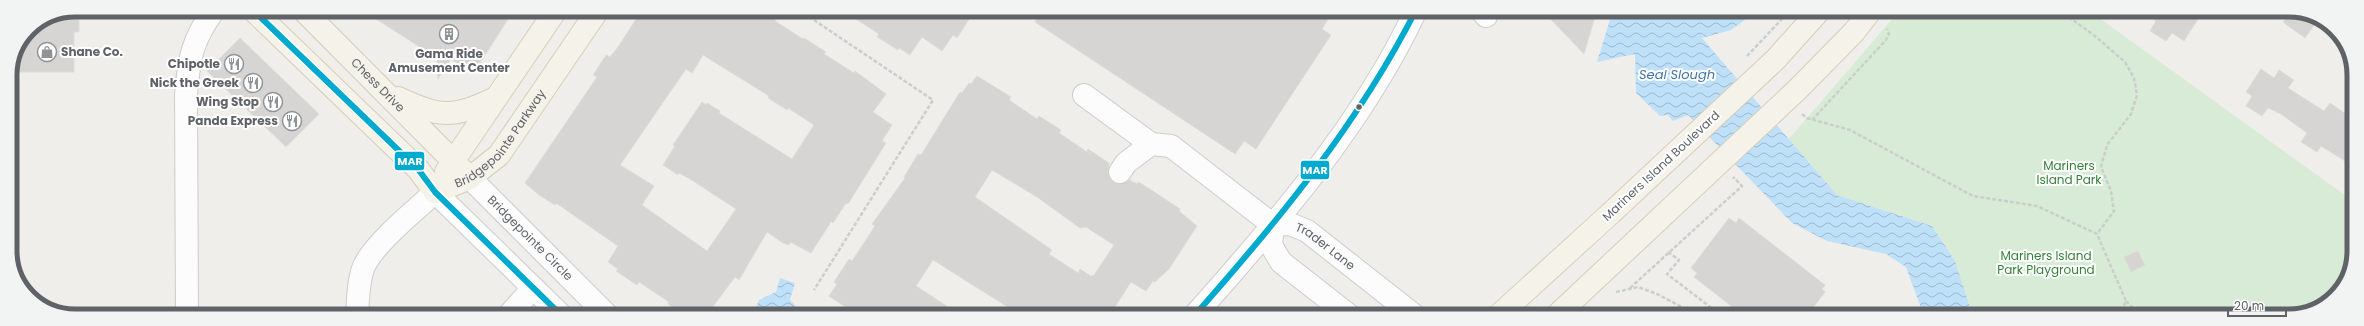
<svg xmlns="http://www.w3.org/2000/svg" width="2364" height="326" font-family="Poppins,sans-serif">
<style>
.green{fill:#d8ebd6}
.water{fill:url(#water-waves)}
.building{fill:#d6d5d3;stroke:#deddd9;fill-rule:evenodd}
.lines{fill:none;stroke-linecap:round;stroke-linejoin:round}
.minor-casing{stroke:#cbcccc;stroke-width:24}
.major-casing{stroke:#d7ceb8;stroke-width:24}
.path{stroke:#cacfcc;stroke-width:2.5;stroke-dasharray:4 2;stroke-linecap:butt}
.minor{stroke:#fdfcfc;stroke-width:22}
.major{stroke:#f4f2e9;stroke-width:22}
.major-bridge-casing{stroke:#d7ceb8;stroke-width:24;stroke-linecap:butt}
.major-bridge{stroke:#f4f2e9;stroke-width:22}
.bus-1-casing{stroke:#fff;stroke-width:9}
.bus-1{stroke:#00a9ce;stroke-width:6}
.bus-dot{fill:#5f6368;stroke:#fff;stroke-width:1.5}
.labels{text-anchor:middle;stroke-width:4;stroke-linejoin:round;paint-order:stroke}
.poi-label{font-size:12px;font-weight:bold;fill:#5f6368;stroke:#fff;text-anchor:end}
.street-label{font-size:12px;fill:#5f6368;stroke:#fff}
.park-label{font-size:12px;fill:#348238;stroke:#fff}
.water-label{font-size:13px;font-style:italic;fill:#4174aa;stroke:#fff}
.rim{fill:none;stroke:#5f6368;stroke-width:5}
.line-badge{stroke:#fff;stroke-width:1.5}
.badge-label{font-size:11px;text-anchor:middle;font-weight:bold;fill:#fff}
</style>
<defs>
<pattern id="water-waves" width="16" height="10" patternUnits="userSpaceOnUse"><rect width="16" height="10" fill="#bfe0f9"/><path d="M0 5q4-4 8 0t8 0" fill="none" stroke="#9eb9cd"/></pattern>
</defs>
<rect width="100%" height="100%" fill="#efeeea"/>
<!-- green -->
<path class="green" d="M1900 10H2088L2353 201V259L2332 300 2289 316H1973L1955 261 1932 226 1837 195 1788 140Z"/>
<!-- water -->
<g class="water">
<path d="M1613 10H1758L1731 30 1702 38 1837 195 1932 226 1955 261 1973 316H1924L1906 267 1886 254 1827 241 1792 223 1688 115 1673 121 1668 115 1660 116 1636 93 1635 54 1597 62Z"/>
<path d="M780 278 795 283 790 300 794 304 797 316H753L759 300 776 292Z"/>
</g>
<!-- building -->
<g class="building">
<path d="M75 10H79V32H74V72H11L29 29Z"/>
<path d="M362 10H514L473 74 451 59 438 79 437 58Z"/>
<path d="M642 10H762L776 20 775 21 803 39 804 38 826 52 824 54 854 73 855 71 886 94 873 112 892 125 882 141 886 143 848 204 846 203 833 223 831 222 811 253 790 242 789 245 783 243 767 232 739 280 735 277 706 316H681L672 309 673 308 668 304 669 302 639 282 637 285 616 271 618 269 608 262 618 246 556 203 555 205 539 195 525 183 597 77 593 75 606 55 610 57 618 47ZM703 55 769 96 768 98 787 110 788 108 814 125 792 159 719 113 720 111 707 103 706 105 702 102 673 145 675 146 663 165 678 175 679 173 690 179 736 209 707 251 642 205 654 186 620 165 686 69 692 73Z"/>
<path d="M842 10H909L921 18 926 10H975L957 38 953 35 942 51 922 37 910 55 899 48 898 50 877 37 879 34Z"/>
<path d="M1042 10H1315L1328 19 1322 29 1331 35 1256 149 1244 141 1235 154 1035 22Z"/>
<path d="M1542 10H1597L1584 54Z"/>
<path d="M2140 10 2185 11 2198 19 2184 41 2172 33 2166 41 2150 31 2156 21Z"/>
<path d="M2291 11H2297L2318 20 2305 38 2283 22Z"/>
<path d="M240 38 319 114 286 147 207 71Z"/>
<path d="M2261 69 2274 78 2279 70 2294 80 2288 88 2324 111 2330 103 2353 119V166L2321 146 2317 152 2301 142 2307 133 2281 114 2268 108 2262 116 2246 106 2252 96 2246 92Z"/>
<path d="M977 76 1011 97 1009 100 1037 119 1039 116 1061 130 1059 133 1087 152 1088 149 1109 163 1108 172 1113 182 1120 184 1130 180 1137 184 1139 182 1180 209 1179 211 1197 226 1169 269 1155 282 1153 281 1146 291 1131 282 1109 316H1022L933 260 916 286 962 316H859L829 296 837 284 834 282 849 259 852 261 875 226 872 224 905 178 904 177 918 154 921 155 960 92 962 93 969 83 971 84ZM992 170 1037 197 1080 228 1086 227 1114 245 1094 275 1091 276 1080 269 1078 273 1049 254 1052 250 975 197Z"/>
<path d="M1729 218 1736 223 1739 218 1825 285 1822 289 1825 292 1807 316H1744L1694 277 1697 273 1691 268Z"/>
<path d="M2138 251 2145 265 2131 272 2124 257Z"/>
</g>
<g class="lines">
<defs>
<g id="minor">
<path d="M1481 10 1486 16"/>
<path d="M1084 95 1151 144"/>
<path d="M1120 172 1126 163 1151 144 1171 146 1273 225"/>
<path id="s1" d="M470 178 608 316"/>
<path id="s2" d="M1273 225 1290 224 1307 231 1415 316"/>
<path d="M1273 225 1271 245 1281 262 1350 316"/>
<path d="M187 315 186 95C189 58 192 40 214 10"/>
<path d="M357 316C358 300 358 278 365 264 378 240 415 211 435 192L562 316"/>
<path d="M508 316 533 288"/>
<path d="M1194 316C1276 224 1364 122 1416 10"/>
</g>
<g id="major">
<path d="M253 10 418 169 435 192"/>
<path id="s3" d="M303 10 470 178"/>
<path d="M1854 32 1871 10"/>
<path d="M398 98C441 118 453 118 496 98"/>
<path d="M446 172 556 10"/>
<path id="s4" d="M435 192 470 178 499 155 598 10"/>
<path d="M1498 316 1611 213"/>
<path d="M1556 316 1637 240"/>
</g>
</defs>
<!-- minor casing -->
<use href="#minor" class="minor-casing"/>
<!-- major casing -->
<use href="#major" class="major-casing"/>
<!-- path -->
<g class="path">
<path d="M799 10 933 100 814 290"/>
<path d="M2059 10 2095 36 2125 62 2134 78 2137 95 2131 114 2107 145 2101 167 2111 191 2114 211 2097 234"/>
<path d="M1747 56 1782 19"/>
<path d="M1802 114 1807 118 1850 130 1973 196 2037 206 2097 234 2126 301 2119 316"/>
<path d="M1812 120 1886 40 1889 34 1887 29"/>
<path d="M1668 252 1679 260 1667 274 1722 316"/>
<path d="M1630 288 1742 186 1733 177"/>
<path d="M1616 292 1638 287 1657 294 1699 316"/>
<path d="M2126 301 2140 316"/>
</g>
<!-- minor -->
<use href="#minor" class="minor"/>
<!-- major -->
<use href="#major" class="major"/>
<defs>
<g id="major-bridge">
<path d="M1611 213 1776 59 1820 10"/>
<path d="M1637 240 1798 89 1854 32"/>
</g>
</defs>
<!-- major-bridge casing -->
<use href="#major-bridge" class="major-bridge-casing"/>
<!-- major-bridge -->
<use href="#major-bridge" class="major-bridge"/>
<defs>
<g id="bus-1">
<path d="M253 10 418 169 435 192 562 316"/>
<path d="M1194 316C1279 220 1358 124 1416 10"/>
</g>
</defs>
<!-- bus-1 casing -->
<use href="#bus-1" class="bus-1-casing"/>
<!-- bus-1 -->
<use href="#bus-1" class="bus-1"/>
</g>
<!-- icons -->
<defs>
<symbol id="building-ring" viewBox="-11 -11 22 22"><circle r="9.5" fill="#fff" stroke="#919496" stroke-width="1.5"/><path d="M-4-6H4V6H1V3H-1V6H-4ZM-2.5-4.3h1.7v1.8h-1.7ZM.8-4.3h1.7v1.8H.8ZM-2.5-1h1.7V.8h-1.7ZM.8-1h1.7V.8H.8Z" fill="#919496"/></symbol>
<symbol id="shop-ring" viewBox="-11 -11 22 22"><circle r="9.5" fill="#fff" stroke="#919496" stroke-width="1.5"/><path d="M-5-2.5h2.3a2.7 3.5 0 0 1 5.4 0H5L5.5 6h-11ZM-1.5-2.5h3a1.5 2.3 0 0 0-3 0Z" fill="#919496"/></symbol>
<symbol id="restaurant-ring" viewBox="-11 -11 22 22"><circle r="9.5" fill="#fff" stroke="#919496" stroke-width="1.5"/><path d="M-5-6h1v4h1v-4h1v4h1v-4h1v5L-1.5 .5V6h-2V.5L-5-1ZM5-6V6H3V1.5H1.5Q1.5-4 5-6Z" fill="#919496"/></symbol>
</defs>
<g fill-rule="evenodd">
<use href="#building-ring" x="438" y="23" width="22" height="22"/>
<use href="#shop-ring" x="36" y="41" width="22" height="22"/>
<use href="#restaurant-ring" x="223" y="53" width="22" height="22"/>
<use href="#restaurant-ring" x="242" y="72" width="22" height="22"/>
<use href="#restaurant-ring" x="262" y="91" width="22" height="22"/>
<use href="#restaurant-ring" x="281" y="110" width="22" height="22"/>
</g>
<!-- markers -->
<circle class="bus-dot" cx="1359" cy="107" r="3.5"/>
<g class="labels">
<!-- poi labels -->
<g class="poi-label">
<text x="61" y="56" text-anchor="start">Shane Co.</text>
<text x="449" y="58" text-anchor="middle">Gama Ride<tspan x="449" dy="14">Amusement Center</tspan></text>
<text x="220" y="68">Chipotle</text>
<text x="239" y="87">Nick the Greek</text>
<text x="259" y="106">Wing Stop</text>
<text x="278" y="125">Panda Express</text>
</g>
<!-- street labels -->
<g class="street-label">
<text dy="4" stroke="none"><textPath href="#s3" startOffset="106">Chess Drive</textPath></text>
<text dy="4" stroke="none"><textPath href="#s4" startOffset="87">Bridgepointe Parkway</textPath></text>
<text transform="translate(1661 166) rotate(-43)" y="4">Mariners Island Boulevard</text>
<text dy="4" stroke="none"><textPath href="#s1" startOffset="85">Bridgepointe Circle</textPath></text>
<text dy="4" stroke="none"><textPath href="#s2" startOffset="59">Trader Lane</textPath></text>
</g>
<!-- park labels -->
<g class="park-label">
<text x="2069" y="170">Mariners<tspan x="2069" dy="14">Island Park</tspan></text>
<text x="2046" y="260">Mariners Island<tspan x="2046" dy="14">Park Playground</tspan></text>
</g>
<!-- water labels -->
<g class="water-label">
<text x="1677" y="79">Seal Slough</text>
</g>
</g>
<!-- crop -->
<path d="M0 0H2364V326H0ZM75 17H2289A58 58 0 0 1 2347 75V251A58 58 0 0 1 2289 309H75A58 58 0 0 1 17 251V75A58 58 0 0 1 75 17Z" fill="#f2f3f3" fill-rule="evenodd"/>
<path class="rim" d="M75 17H2289A58 58 0 0 1 2347 75V251A58 58 0 0 1 2289 309H75A58 58 0 0 1 17 251V75A58 58 0 0 1 75 17Z"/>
<g class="line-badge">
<rect x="394" y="151" width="31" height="20" rx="4" fill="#00a9ce"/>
<rect x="1300" y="160" width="30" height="20" rx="4" fill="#00a9ce"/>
</g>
<g class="badge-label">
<text x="410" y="165">MAR</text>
<text x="1315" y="174">MAR</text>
</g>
<!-- scale -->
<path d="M2228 310v6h58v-6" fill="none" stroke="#5f6368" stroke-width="2"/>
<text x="2234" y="310" font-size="12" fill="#5f6368" stroke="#ffffff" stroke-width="3" paint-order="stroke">20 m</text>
</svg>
